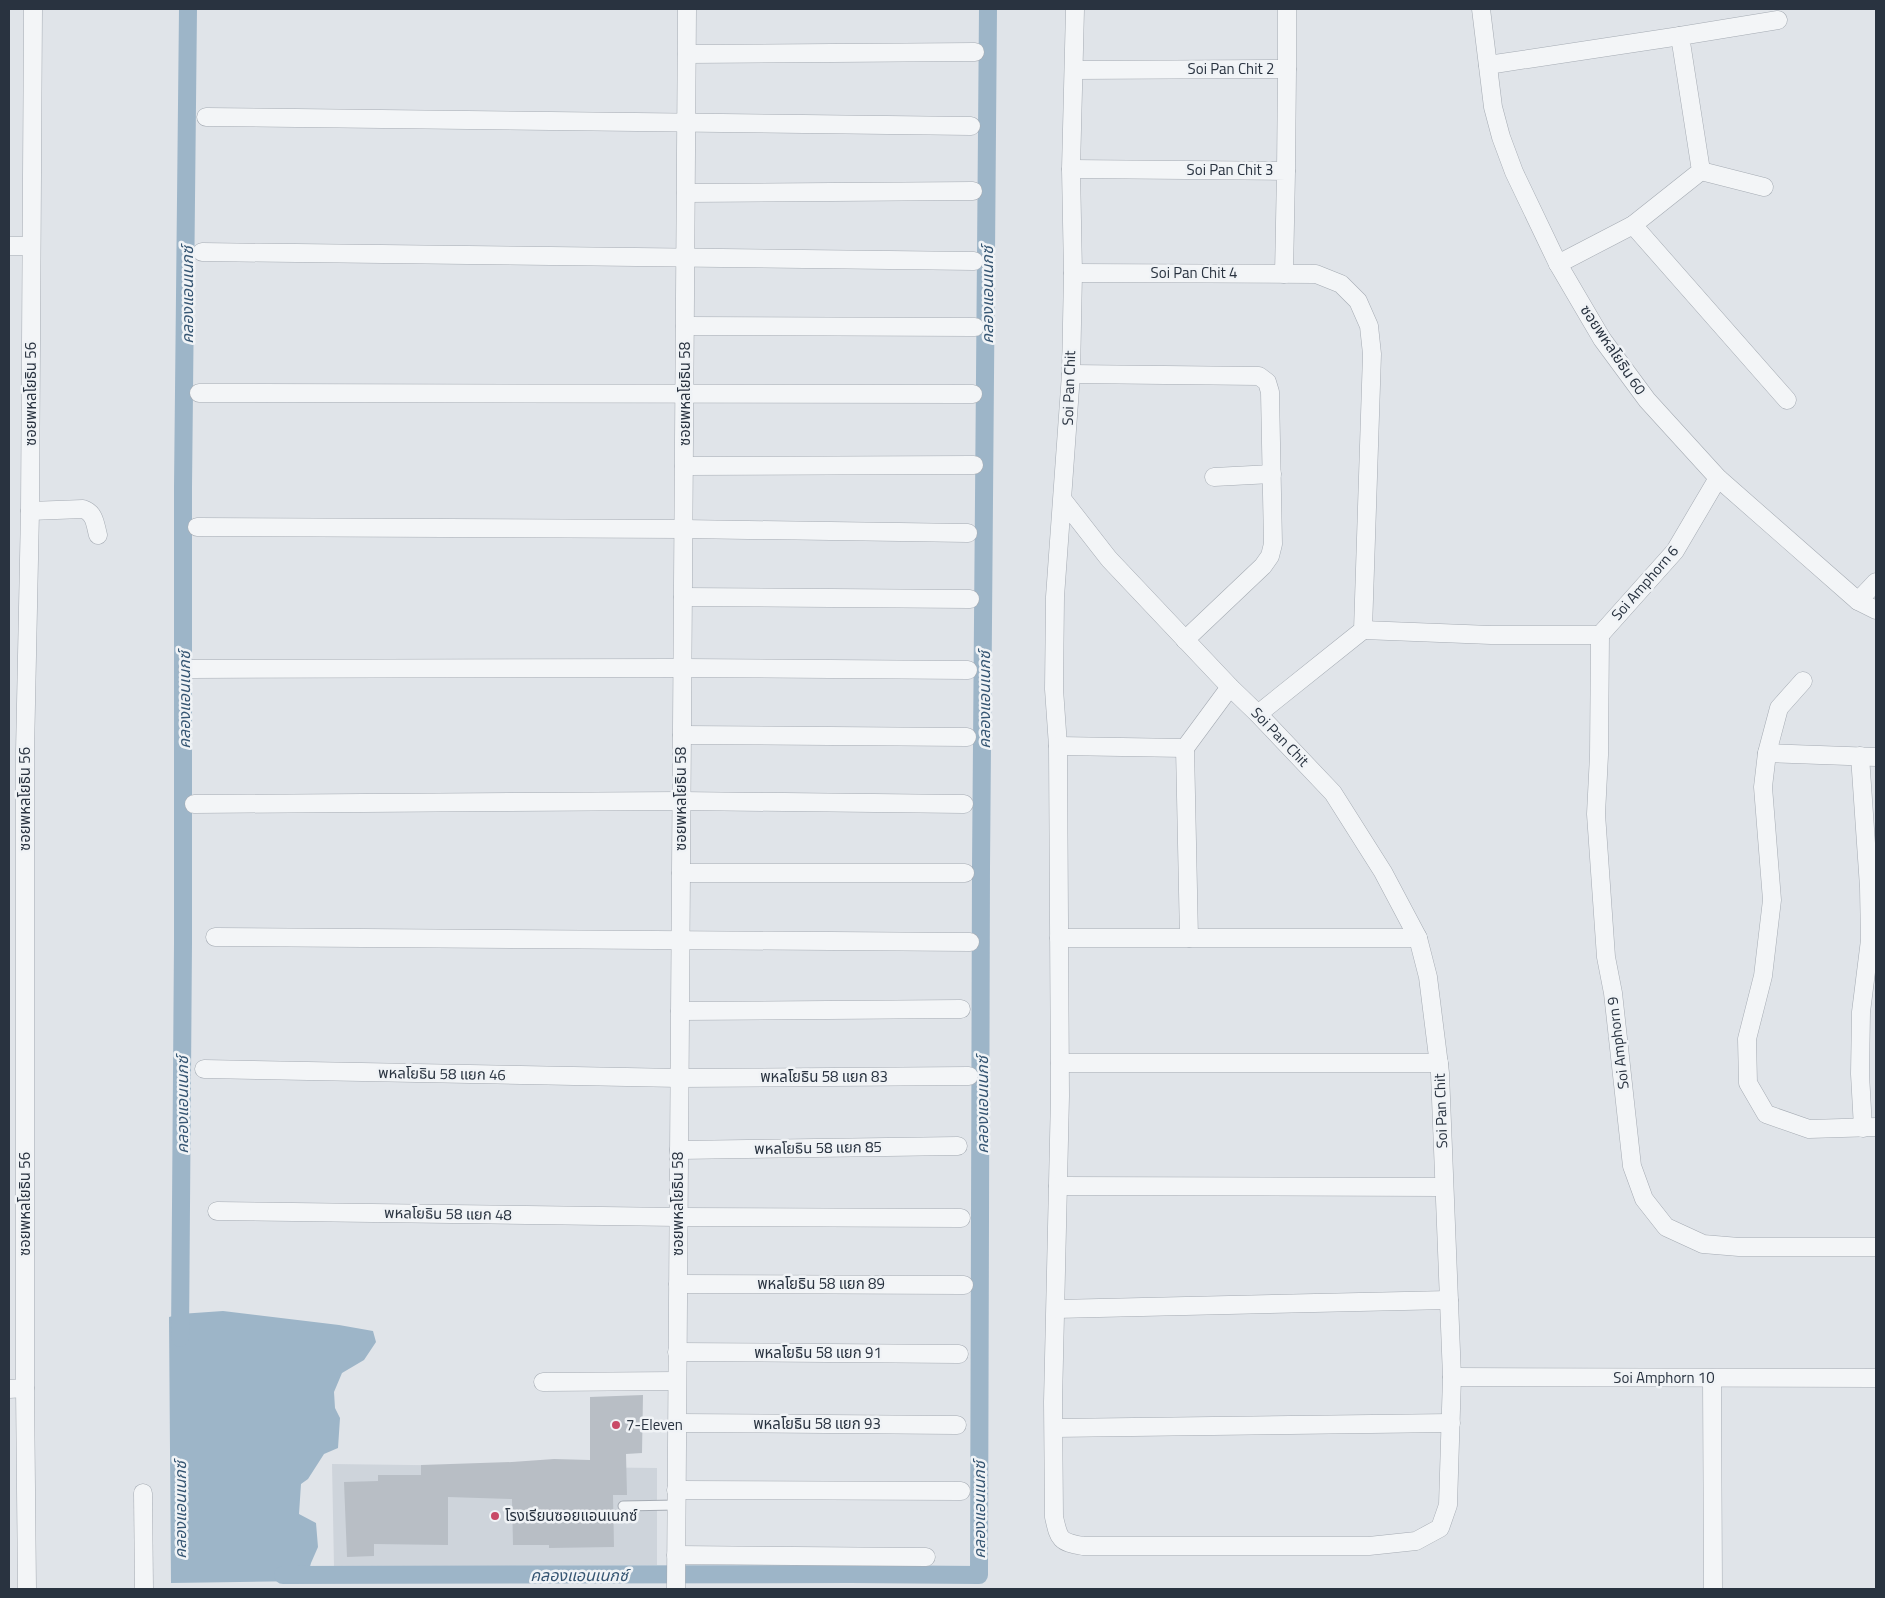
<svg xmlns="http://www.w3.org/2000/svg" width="1885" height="1598" font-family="'Titillium Web','Noto Sans Thai',sans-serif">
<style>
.built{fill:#ced4db}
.water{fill:#9db5c8}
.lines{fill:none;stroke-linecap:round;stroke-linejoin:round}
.canal{stroke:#9db5c8;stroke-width:18}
.building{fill:#b8bec5}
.lane-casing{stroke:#a5abb3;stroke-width:11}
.street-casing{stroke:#a5abb3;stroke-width:19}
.lane{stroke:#f3f5f7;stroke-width:9}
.street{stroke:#f3f5f7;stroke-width:18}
.poi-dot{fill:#c94a67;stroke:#f0f3f6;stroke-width:2}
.labels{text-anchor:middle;stroke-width:5;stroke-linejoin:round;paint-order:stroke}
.street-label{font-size:15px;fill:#293340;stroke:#f0f3f6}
.poi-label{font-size:15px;fill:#293340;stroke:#f0f3f6;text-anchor:start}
.water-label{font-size:16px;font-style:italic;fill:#355572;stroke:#f0f3f6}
</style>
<rect width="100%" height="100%" fill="#e0e4e9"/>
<!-- built -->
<path class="built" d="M332 1464 657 1468V1565L334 1567Z"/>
<!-- water -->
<path class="water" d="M223 1311 339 1325 373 1331 376 1342 364 1360 342 1373 334 1392 335 1408 340 1418 338 1448 324 1454 308 1479 301 1484 299 1514 316 1523 318 1547 311 1563 306 1581 171 1583 169 1317 180 1314Z"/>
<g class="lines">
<!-- canal -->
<g class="canal">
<path d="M180 1338 183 943V487L188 9"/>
<path d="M283 1575 850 1574 979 1575 981 867 988 9"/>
</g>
</g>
<!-- building -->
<path class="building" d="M643 1395 642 1453 626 1454 627 1495H613L614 1547 549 1548V1545H513L512 1499 448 1497V1545L374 1544V1556L347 1557 344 1482 378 1481V1475H421V1465L512 1462 554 1459 590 1460V1397Z"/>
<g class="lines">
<defs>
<path id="lane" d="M623 1506 676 1505"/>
<g id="street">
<path d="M1481 9 1493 107 1501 137 1514 172 1558 264 1602 339 1647 400 1718 478 1858 601 1876 610"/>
<path d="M687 54 975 52"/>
<path d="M1488 65 1680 36"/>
<path d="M1287 69V9"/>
<path d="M1074 70 1287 69 1286 171"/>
<path d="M206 117 971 126"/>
<path d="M1071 169 1286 171 1284 274"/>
<path d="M1701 171 1764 187"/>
<path d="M686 193 973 191"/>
<path d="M1633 225 1787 400"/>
<path d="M9 246H31"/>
<path d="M202 252 974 261"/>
<path d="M1558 264 1633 225 1701 171 1680 36 1778 20"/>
<path d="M1073 273 1316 274 1341 284 1358 301 1369 326 1372 354 1363 630 1258 714"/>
<path d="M685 326 975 327"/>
<path d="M1071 374 1259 376 1267 382 1270 392 1273 544 1270 556 1263 566 1185 640"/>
<path d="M199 393 973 394"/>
<path d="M684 466 974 465"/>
<path d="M1214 477 1272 474"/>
<path d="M1063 500 1109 559 1230 687 1258 714 1333 793 1383 872 1418 938 1428 977 1440 1073 1452 1377 1448 1505 1440 1528 1416 1541 1369 1546H1083C1059 1542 1059 1539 1054 1517L1053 1402 1060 1096 1058 746 1054 689 1055 597 1071 374 1073 273 1071 169 1075 9"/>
<path d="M30 511 83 509C95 513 95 524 98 535"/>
<path d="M197 527 683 529 968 533"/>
<path d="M683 597 970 599"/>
<path d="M1858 601 1876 582"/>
<path d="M1363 630 1491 635H1600"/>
<path d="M1600 635 1599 755 1596 814 1606 957 1613 993 1632 1166 1644 1199 1666 1227 1703 1244 1739 1247H1876"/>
<path d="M1600 635 1675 551 1718 478"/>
<path d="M188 669 682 668 968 670"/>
<path d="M1803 681 1779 708 1767 753 1763 787 1772 900 1763 976 1747 1039 1748 1083 1766 1114 1809 1129 1876 1127"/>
<path d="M682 735 967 737"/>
<path d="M1058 746 1185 748 1230 687"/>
<path d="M1185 748 1189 938"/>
<path d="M1767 753 1876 757"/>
<path d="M1860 756 1869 887 1870 940 1861 1012 1860 1074 1863 1128"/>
<path d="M194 804 681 801 964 804"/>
<path d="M681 873H965"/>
<path d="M215 937 970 942"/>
<path d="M1059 938H1418"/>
<path d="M680 1011 961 1009"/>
<path d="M1060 1063H1439"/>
<path d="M204 1069 679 1078 969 1076"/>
<path d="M679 1150 958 1146"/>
<path d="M1058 1186 1444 1187"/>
<path d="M217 1211 678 1217 961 1218"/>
<path d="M678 1284 964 1285"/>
<path d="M1056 1309 1449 1300"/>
<path d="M677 1352 959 1354"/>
<path d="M1452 1377 1876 1378"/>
<path d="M1712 1378 1713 1589"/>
<path d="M543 1382 677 1381"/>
<path d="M9 1389 25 1388"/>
<path d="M677 1423 957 1425"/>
<path d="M1054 1428 1451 1423"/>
<path d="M676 1490 961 1491"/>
<path d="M143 1493 144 1589"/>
<path d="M676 1555 926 1557"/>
<path d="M27 1589 25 1388V752L30 511 33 9"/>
<path d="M676 1589 687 9"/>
</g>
</defs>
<!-- lane casing -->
<use href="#lane" class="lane-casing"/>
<!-- street casing -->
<use href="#street" class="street-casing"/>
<!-- lane -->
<use href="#lane" class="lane"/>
<!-- street -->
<use href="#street" class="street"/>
</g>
<!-- markers -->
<g class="poi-dot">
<circle cx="616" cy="1425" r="5"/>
<circle cx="495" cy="1516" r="5"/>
</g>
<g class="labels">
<!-- street labels -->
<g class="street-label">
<text x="1231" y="74">Soi Pan Chit 2</text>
<text x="1230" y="175">Soi Pan Chit 3</text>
<text x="1194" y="278">Soi Pan Chit 4</text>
<text transform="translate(1613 350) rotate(56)" y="5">ซอยพหลโยธิน 60</text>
<text transform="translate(1069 388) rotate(-88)" y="5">Soi Pan Chit</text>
<text transform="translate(31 394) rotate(-90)" y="5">ซอยพหลโยธิน 56</text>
<text transform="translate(685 394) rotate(-90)" y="5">ซอยพหลโยธิน 58</text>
<text transform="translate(1645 583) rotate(-49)" y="5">Soi Amphorn 6</text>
<text transform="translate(1280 737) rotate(46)" y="5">Soi Pan Chit</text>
<text transform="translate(25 799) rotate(-90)" y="5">ซอยพหลโยธิน 56</text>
<text transform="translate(681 799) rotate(-90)" y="5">ซอยพหลโยธิน 58</text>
<text transform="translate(1618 1043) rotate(-97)" y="5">Soi Amphorn 9</text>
<text transform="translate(442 1074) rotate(1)" y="5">พหลโยธิน 58 แยก 46</text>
<text x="824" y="1082">พหลโยธิน 58 แยก 83</text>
<text transform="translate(1441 1111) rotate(-92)" y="5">Soi Pan Chit</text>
<text transform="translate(818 1148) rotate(-1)" y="5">พหลโยธิน 58 แยก 85</text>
<text transform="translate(25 1204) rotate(-90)" y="5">ซอยพหลโยธิน 56</text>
<text transform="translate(678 1204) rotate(-90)" y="5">ซอยพหลโยธิน 58</text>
<text transform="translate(448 1214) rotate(1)" y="5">พหลโยธิน 58 แยก 48</text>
<text x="821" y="1289">พหลโยธิน 58 แยก 89</text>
<text x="818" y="1358">พหลโยธิน 58 แยก 91</text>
<text x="1664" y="1383">Soi Amphorn 10</text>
<text x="817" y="1429">พหลโยธิน 58 แยก 93</text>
</g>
<!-- poi labels -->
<g class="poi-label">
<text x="626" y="1430">7-Eleven</text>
<text x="505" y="1521">โรงเรียนซอยแอนเนกซ์</text>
</g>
<!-- water labels -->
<g class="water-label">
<text transform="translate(187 295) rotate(-90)" y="6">คลองแอนเนกซ์</text>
<text transform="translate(987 295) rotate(-90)" y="6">คลองแอนเนกซ์</text>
<text transform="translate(184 700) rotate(-90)" y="6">คลองแอนเนกซ์</text>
<text transform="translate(984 700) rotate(-90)" y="6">คลองแอนเนกซ์</text>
<text transform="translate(182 1105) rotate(-90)" y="6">คลองแอนเนกซ์</text>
<text transform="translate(982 1105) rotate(-90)" y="6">คลองแอนเนกซ์</text>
<text transform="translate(180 1510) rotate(-90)" y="6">คลองแอนเนกซ์</text>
<text transform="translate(979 1510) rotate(-90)" y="6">คลองแอนเนกซ์</text>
<text x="579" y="1581">คลองแอนเนกซ์</text>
</g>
</g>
<!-- border -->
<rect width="1885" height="1598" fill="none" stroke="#293340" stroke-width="20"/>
</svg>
